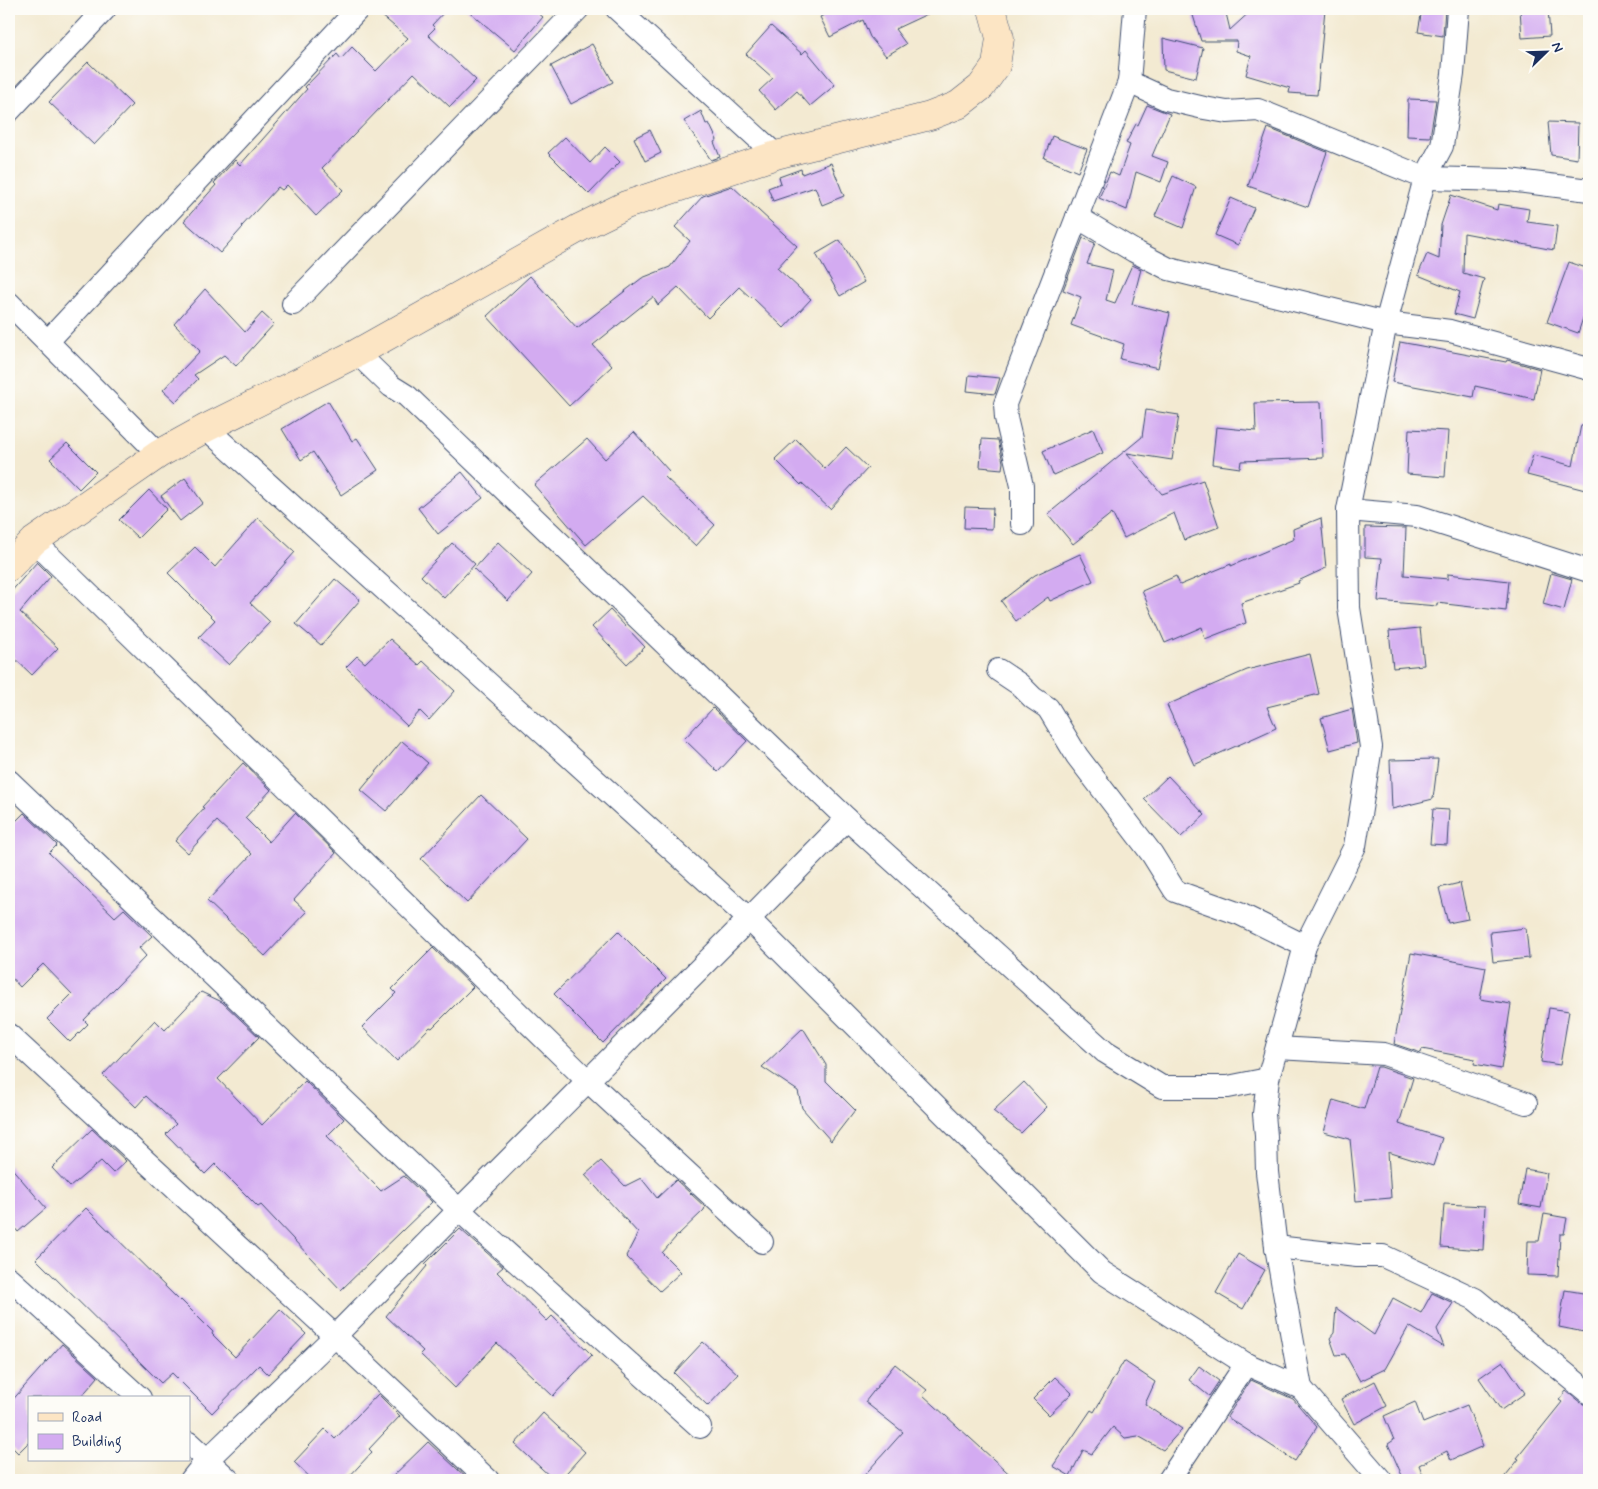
<svg xmlns="http://www.w3.org/2000/svg" width="1598" height="1489" font-family="Mynerve,sans-serif">
<style>
.building{fill:#d3abf1}
.lines{fill:none;stroke-linecap:round;stroke-linejoin:round}
.street-casing{stroke:#3b4b6f;stroke-width:24}
.secondary-casing{stroke:#3b4b6f;stroke-width:29}
.street{stroke:#fff;stroke-width:22}
.secondary{stroke:#fce5c4;stroke-width:28}
</style>
<rect width="100%" height="100%" fill="#fdfcf7"/>
<filter id="ink" filterUnits="userSpaceOnUse"><feTurbulence type="fractalNoise" baseFrequency=".02" numOctaves="2"/><feDisplacementMap in="SourceGraphic" scale="10" xChannelSelector="R" yChannelSelector="G"/><feConvolveMatrix kernelMatrix="1 2 1 2 8 2 1 2 1" color-interpolation-filters="sRGB"/></filter>
<filter id="wash" filterUnits="userSpaceOnUse"><feTurbulence type="fractalNoise" baseFrequency=".0096" numOctaves="4" result="noise"/><feDisplacementMap in="SourceGraphic" scale="20" xChannelSelector="R" yChannelSelector="G"/><feGaussianBlur stdDeviation="1.12" result="paint"/><feColorMatrix in="noise" values="0 0 0 0 0 0 0 0 0 0 0 0 0 0 0 0 0 1.4 0 .05"/><feComposite in="paint" operator="in"/></filter>
<g filter="url(#wash)">
<rect width="100%" height="100%" fill="#f3ead2"/>
<g id="blocks">
<!-- building -->
<g class="building">
<path d="M374 9H447L432 25 435 28 428 35 476 80 450 107 414 73 322 168 343 190 316 216 287 185 282 190 278 187 242 226 243 227 220 253 184 221 216 185 214 183 235 160 240 165 307 89 305 87 337 54 341 59 352 47 376 71 408 38Z"/>
<path d="M466 9H533L543 17 515 50Z"/>
<path d="M836 9H938L895 29 906 44 886 56 870 37 863 20 830 37 820 17Z"/>
<path d="M1191 9H1225L1230 30 1253 9H1325L1317 95 1289 93 1290 88 1246 75 1251 56 1236 51 1237 41H1201Z"/>
<path d="M1422 9H1445L1443 36 1418 32Z"/>
<path d="M1520 9H1548L1550 36 1522 38Z"/>
<path d="M771 26 802 54 806 50 835 85 810 106 797 91 776 110 759 91 773 78 746 54Z"/>
<path d="M1163 38 1203 48 1196 78 1164 70Z"/>
<path d="M592 44 613 82 571 104 551 66Z"/>
<path d="M88 62 132 105 94 145 49 102Z"/>
<path d="M1408 99 1436 100 1430 137 1407 136Z"/>
<path d="M1147 105 1170 114 1152 156 1168 162 1161 182 1136 172 1127 210 1099 198 1110 172 1119 176 1130 145 1126 143 1136 124 1138 125Z"/>
<path d="M701 111 706 124 709 123 717 140 714 142 720 157 711 160 684 121Z"/>
<path d="M1548 122 1578 123 1577 159 1551 155Z"/>
<path d="M1268 128 1327 152 1308 207 1248 186Z"/>
<path d="M650 130 661 153 645 161 634 138Z"/>
<path d="M1052 136 1087 149 1078 172 1044 158Z"/>
<path d="M565 137 590 163 605 147 620 162 589 194 548 153Z"/>
<path d="M831 163 844 196 822 205 815 187 773 201 768 188 781 183 779 177 801 169 802 174Z"/>
<path d="M1173 176 1196 187 1183 228 1155 216Z"/>
<path d="M732 186 797 246 777 268 811 299 784 328 751 296 750 297 739 287 708 318 678 287 658 305 653 297 593 345 612 366 569 406 487 316 530 276 577 328 642 278 670 267 690 241 675 227 703 196Z"/>
<path d="M1451 195 1497 210 1498 204 1529 209 1527 222 1557 226 1554 250 1464 233 1463 273 1484 279 1473 319 1454 314 1460 292 1418 275 1427 254 1439 259 1441 225Z"/>
<path d="M1231 198 1254 208 1238 245 1215 235Z"/>
<path d="M1083 238 1095 243 1087 264 1113 270 1106 300 1115 303 1132 265 1141 269 1132 304 1170 313 1158 368 1120 359 1124 344 1071 325 1081 297 1063 290Z"/>
<path d="M840 240 864 282 840 296 816 254Z"/>
<path d="M1569 262 1589 269V300L1578 333 1547 322Z"/>
<path d="M205 289 245 332 262 313 274 324 236 366 224 355 194 375 198 379 176 402 163 390 200 351 174 324Z"/>
<path d="M1400 342 1506 362 1507 360 1540 369 1534 399 1475 386 1473 397 1392 382Z"/>
<path d="M969 375 1000 378 995 394 967 391Z"/>
<path d="M328 401 352 441 357 438 378 470 341 495 313 452 301 460 282 429Z"/>
<path d="M1321 402 1323 458 1241 461 1240 468 1212 464 1216 427 1256 431 1255 403Z"/>
<path d="M1146 410 1179 415 1172 460 1127 453 1162 494 1203 480 1219 527 1184 540 1174 513 1124 538 1112 513 1073 544 1048 514 1142 437Z"/>
<path d="M1581 425 1589 426V491L1527 475 1533 455 1573 466Z"/>
<path d="M1093 429 1103 453 1053 475 1043 451Z"/>
<path d="M1409 429 1448 431 1445 477 1407 474Z"/>
<path d="M634 432 669 471 664 476 715 525 696 546 643 496 586 545 534 485 587 439 605 459Z"/>
<path d="M796 439 825 469 846 447 868 468 830 509 802 483 801 485 775 459Z"/>
<path d="M982 439 998 440 1003 462 1002 469 980 467Z"/>
<path d="M67 443 96 472 79 489 50 459Z"/>
<path d="M462 472 483 498 438 534 418 508Z"/>
<path d="M185 478 203 503 180 521 161 496Z"/>
<path d="M149 490 167 509 138 538 119 520Z"/>
<path d="M965 507 993 508 992 529 964 528Z"/>
<path d="M258 518 295 552 250 603 270 622 229 665 199 637 215 620 168 573 195 547 215 567Z"/>
<path d="M1321 518 1326 568 1298 581 1299 583 1241 603 1246 623 1205 639 1202 627 1165 643 1142 591 1176 576 1180 585 1231 564V566L1294 539 1293 529Z"/>
<path d="M1365 527 1406 528 1404 575 1448 579V574L1509 581 1506 611 1437 603V606L1378 601 1382 558 1365 557Z"/>
<path d="M498 542 532 574 508 601 474 569Z"/>
<path d="M452 543 475 564 444 598 421 576Z"/>
<path d="M1080 554 1093 581 1050 601 1048 597 1016 621 1001 601 1035 575Z"/>
<path d="M37 562 51 576 20 612 58 648 32 675 9 653V594Z"/>
<path d="M1551 573 1572 579 1564 610 1543 604Z"/>
<path d="M335 579 360 600 321 645 296 624Z"/>
<path d="M610 610 645 647 627 664 592 627Z"/>
<path d="M1420 628 1424 665 1393 668 1389 631Z"/>
<path d="M390 639 419 665 423 661 455 691 429 720 420 711 407 726 346 667 357 656 365 663Z"/>
<path d="M1310 654 1319 694 1267 707 1276 728 1194 765 1167 705 1247 670Z"/>
<path d="M713 708 747 741 718 772 684 739Z"/>
<path d="M1352 709 1357 743 1330 750 1321 718Z"/>
<path d="M402 741 428 763 386 811 361 790Z"/>
<path d="M1438 759 1433 799 1392 809 1390 760Z"/>
<path d="M243 763 271 790 245 818 269 842 295 813 336 853 294 900 307 912 265 956 207 901 252 854 217 821 188 853 175 841 204 808 202 807Z"/>
<path d="M1168 776 1205 815 1181 837 1144 799Z"/>
<path d="M481 795 527 839 467 903 421 859Z"/>
<path d="M1433 809 1449 810 1447 845 1430 844Z"/>
<path d="M24 813 57 845 49 853 115 917 124 909 152 936 139 948 146 956 84 1020 88 1024 70 1042 47 1019 72 994 43 964 20 987 9 975V828Z"/>
<path d="M1460 883 1468 919 1448 923 1439 888Z"/>
<path d="M1526 928 1529 958 1493 962 1490 932Z"/>
<path d="M618 931 666 979 603 1043 554 994Z"/>
<path d="M433 948 473 987 432 1028 430 1027 397 1061 362 1027 396 993 392 989Z"/>
<path d="M1411 953 1486 967 1480 999 1511 1004 1501 1069 1474 1064 1475 1059 1422 1049 1421 1053 1394 1044Z"/>
<path d="M201 992 222 1002 259 1037 218 1079 262 1125 305 1081 344 1119 327 1136 381 1191 404 1176 432 1202 341 1290 261 1205 258 1207 215 1164 205 1174 166 1134 176 1124 146 1096 136 1107 103 1075 155 1020 165 1030Z"/>
<path d="M1549 1008 1569 1011 1560 1065 1541 1062Z"/>
<path d="M803 1028 826 1065V1081L855 1110 831 1141 802 1108 798 1091 762 1067Z"/>
<path d="M1377 1067H1381L1413 1078 1399 1124 1442 1138 1433 1166 1388 1152 1391 1198 1356 1201 1350 1139 1324 1132 1333 1100 1364 1109Z"/>
<path d="M1024 1082 1047 1107 1021 1133 993 1111Z"/>
<path d="M92 1129 126 1161 113 1173 101 1161 70 1187 52 1168Z"/>
<path d="M601 1161 625 1186 641 1178 657 1198 676 1180 705 1207 704 1210 676 1237 662 1253 681 1272 660 1291 626 1256 638 1233 585 1175Z"/>
<path d="M9 1165 46 1208 18 1232 9 1221Z"/>
<path d="M1525 1169 1547 1173 1541 1208 1519 1204Z"/>
<path d="M1444 1204 1485 1206 1483 1250 1441 1247Z"/>
<path d="M86 1208 180 1301 181 1300 213 1332 212 1334 235 1357 280 1309 306 1334 268 1374 259 1365 212 1413 172 1373 161 1383 36 1259Z"/>
<path d="M1544 1214 1567 1218 1564 1234H1560L1558 1276 1527 1275 1528 1241H1539Z"/>
<path d="M460 1229 503 1267 497 1272 547 1321 552 1316 592 1355 553 1396 497 1343 455 1388 420 1354 423 1351 386 1316 427 1266 425 1264Z"/>
<path d="M1238 1254 1265 1270 1243 1309 1216 1293Z"/>
<path d="M1565 1290 1589 1294V1333L1559 1327Z"/>
<path d="M1432 1293 1453 1303 1437 1329 1444 1347 1409 1326 1385 1369 1360 1381 1345 1354 1336 1355 1330 1338 1334 1333 1336 1308 1374 1335 1393 1298 1421 1313Z"/>
<path d="M703 1342 738 1374 708 1406 674 1373Z"/>
<path d="M62 1344 98 1377 80 1398H29V1442L18 1453 9 1444V1404Z"/>
<path d="M1124 1361 1155 1382 1145 1404 1182 1429 1163 1450 1138 1436 1125 1438 1113 1427 1092 1454 1083 1450 1070 1476 1053 1466 1091 1410 1094 1412Z"/>
<path d="M1503 1361 1525 1393 1501 1410 1479 1378Z"/>
<path d="M895 1364 927 1390 923 1395 1016 1480H860L903 1432 865 1402Z"/>
<path d="M1199 1366 1219 1381 1209 1396 1189 1380Z"/>
<path d="M1055 1377 1072 1393 1049 1415 1033 1399Z"/>
<path d="M1251 1380 1293 1399 1317 1427 1295 1461 1227 1417Z"/>
<path d="M1375 1381 1387 1406 1354 1424 1341 1399Z"/>
<path d="M1566 1391 1581 1403 1589 1406V1468L1579 1480H1502L1519 1459 1517 1458 1562 1402 1559 1400Z"/>
<path d="M378 1394 400 1416 369 1449 372 1452 346 1480H313L294 1462 325 1429 335 1439Z"/>
<path d="M1415 1402 1423 1423 1467 1405 1483 1446 1451 1460 1447 1451 1419 1465 1425 1480H1404L1388 1444 1394 1440 1384 1416Z"/>
<path d="M543 1413 585 1452 560 1480H554L515 1444Z"/>
<path d="M428 1442 469 1480H389Z"/>
</g>
</g>
</g>
<g filter="url(#ink)">
<use href="#blocks" fill-opacity="0" stroke="#3b4b6f" stroke-width="1"/>
<g class="lines">
<defs>
<g id="street">
<path d="M617 9 776 155"/>
<path d="M1129 82 1166 99 1204 108 1227 112 1258 110 1425 178 1509 180 1589 190"/>
<path d="M9 111 105 9"/>
<path d="M1077 217 1134 251 1169 269 1386 323 1450 331 1589 369"/>
<path d="M9 303 159 454"/>
<path d="M293 304 578 9"/>
<path d="M48 341 358 9"/>
<path d="M357 353 391 386 407 396 847 819 1105 1052 1162 1087H1228L1268 1079"/>
<path d="M206 428 749 919 1102 1272 1246 1364 1301 1388 1381 1480"/>
<path d="M1348 510 1417 516 1589 571"/>
<path d="M1022 524V486L1006 418 1005 404 1129 82 1135 9"/>
<path d="M34 541 588 1081 762 1242"/>
<path d="M998 670 1019 684 1033 698 1048 708 1077 756 1152 854 1175 891 1240 914 1305 946"/>
<path d="M9 781 459 1210 700 1427"/>
<path d="M9 1035 335 1336 488 1480"/>
<path d="M1277 1048 1384 1054 1526 1103"/>
<path d="M1276 1247 1357 1256H1383L1475 1299 1589 1393"/>
<path d="M9 1278 140 1398"/>
<path d="M1301 1388 1276 1247 1267 1172 1266 1136 1264 1114 1268 1079 1305 946 1355 846 1371 747 1349 608 1348 510 1386 323 1425 178 1442 146 1453 74 1458 9"/>
<path d="M189 1443 229 1480"/>
<path d="M191 1480 207 1460 335 1336 459 1210 749 919 847 819"/>
<path d="M1169 1480 1246 1364"/>
</g>
<path id="secondary" d="M9 567 34 541 159 454 206 428 357 353 581 227 626 205 776 155 930 116 958 105 981 87 996 66 1000 38 992 9"/>
</defs>
<!-- street casing -->
<use href="#street" class="street-casing"/>
<!-- secondary casing -->
<use href="#secondary" class="secondary-casing"/>
<!-- street -->
<use href="#street" class="street"/>
<!-- secondary -->
<use href="#secondary" class="secondary"/>
</g>
</g>
<!-- margin -->
<rect width="1598" height="1489" fill="none" stroke="#fdfcf7" stroke-width="30"/>
<!-- legend -->
<rect x="28" y="1396" width="162" height="65" fill="#fdfcf7" stroke="#a3aaba"/>
<rect x="38" y="1413" width="25" height="8" fill="#fce5c4" stroke="#a3aaba"/>
<text x="72" y="1422" font-size="15" fill="#1b2f5e">Road</text>
<rect x="38" y="1434" width="25" height="15" fill="#d3abf1" stroke="#a3aaba"/>
<text x="72" y="1446" font-size="15" fill="#1b2f5e">Building</text>
<!-- north arrow -->
<g transform="translate(1546 52) rotate(67)" stroke="#fdfcf7" stroke-width="4" paint-order="stroke">
<path d="M0-4L9 19L0 12L-9 19Z" fill="#1b2f5e"/>
<text y="-8" font-size="14" font-weight="bold" text-anchor="middle" fill="#1b2f5e">N</text>
</g>
</svg>
